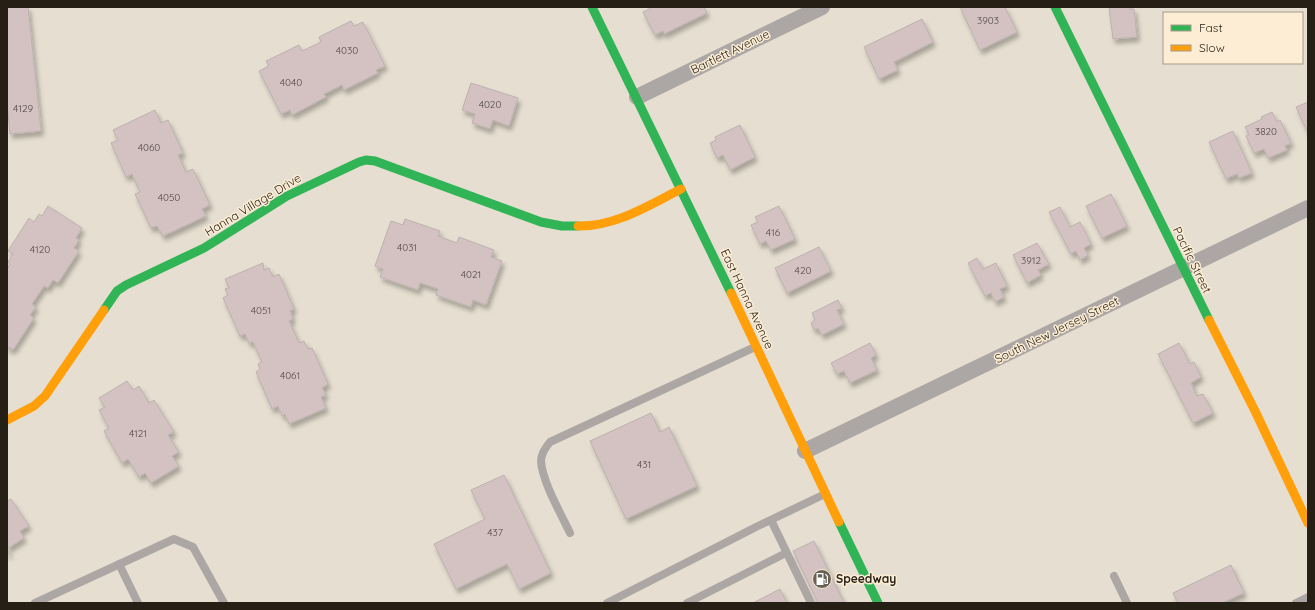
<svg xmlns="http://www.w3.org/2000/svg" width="1315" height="610" font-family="Quicksand,sans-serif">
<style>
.building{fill:#d4c2c3;stroke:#bbb2ae;filter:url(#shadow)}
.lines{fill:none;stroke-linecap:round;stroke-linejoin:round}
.lane{stroke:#aca7a4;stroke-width:8}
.street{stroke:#aca7a4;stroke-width:16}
.fast{stroke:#30b455;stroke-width:9}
.slow{stroke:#ff9f0a;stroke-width:9}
.labels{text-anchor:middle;stroke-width:3;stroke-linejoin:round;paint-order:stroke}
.number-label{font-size:10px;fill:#514841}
.street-label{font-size:12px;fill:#251f16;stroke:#fcedd4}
.poi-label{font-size:12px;font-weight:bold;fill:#251f16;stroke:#fcedd4;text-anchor:start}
</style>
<defs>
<filter id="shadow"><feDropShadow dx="2.5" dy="4.5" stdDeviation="2" flood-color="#0004"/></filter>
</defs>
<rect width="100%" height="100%" fill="#e6ded0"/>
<!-- building -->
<g class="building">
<path d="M7 7H28L41 131 10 134 7 104Z"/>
<path d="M651 7H704L707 13 664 34 663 31 655 35 643 12 651 8Z"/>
<path d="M960 7H1005L1017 32 980 50Z"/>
<path d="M1109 7H1129L1130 9H1134L1137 37 1113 39Z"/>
<path d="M922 19 933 42 894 62 898 70 879 79 864 47Z"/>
<path d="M351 21 354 26 363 22 385 66 376 70 378 73 344 90 342 85 324 94 326 97 292 115 290 110 281 114 259 71 269 66 266 61 299 45 302 51 321 42 319 37Z"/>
<path d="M471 83 518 98 509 126 493 120 490 129 472 123 475 114 462 110Z"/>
<path d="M1308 102V133L1296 107Z"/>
<path d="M155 110 161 123 168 120 183 153 178 155 186 172 193 169 210 205 202 209 206 216 163 236 157 226 151 228 135 194 140 192 132 174 126 177 111 143 118 140 113 130Z"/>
<path d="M1272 112 1277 122 1280 120 1291 143 1285 146 1287 150 1268 158 1264 149 1254 153 1246 136 1249 135 1245 127 1262 119 1261 117Z"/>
<path d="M740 125 755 157 730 170 723 155 717 158 710 143 716 140 715 137Z"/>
<path d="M1233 131 1252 173 1239 178 1237 174 1226 179 1209 142Z"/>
<path d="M1111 194 1127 226 1102 238 1086 206Z"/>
<path d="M48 206 82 228 76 238 79 240 74 248 79 251 58 283 53 280 48 288 44 286 32 304 36 307 30 315 34 318 13 350 9 347 7 350V269L10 264 8 262 13 254 8 251 29 218 34 222 39 214 42 216Z"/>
<path d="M779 206 795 239 771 250 766 241 760 244 751 225 758 222 755 217Z"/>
<path d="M1060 207 1070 227 1080 222 1091 244 1084 248 1088 255 1080 260 1076 251 1071 254 1049 212Z"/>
<path d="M405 219 440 231 438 236 457 243 459 237 494 250 491 257 502 261 486 305 473 300 471 307 436 295 438 289 420 283 418 290 380 277 383 269 375 266 391 221 403 225Z"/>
<path d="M1037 243 1049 264 1038 270 1041 275 1027 283 1013 255Z"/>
<path d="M819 247 831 271 787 293 775 268Z"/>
<path d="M977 258 983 269 996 263 1007 286 1000 289 1004 297 995 302 991 293 985 296 968 263Z"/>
<path d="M263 263 264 270 269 268 273 277 279 274 294 309 290 311 293 319 289 321 299 343 304 341 308 349 312 348 328 384 322 388 326 395 321 397 326 408 289 424 285 414 282 416 278 406 272 409 256 372 260 369 258 364 262 362 253 342 249 343 245 334 240 336 223 298 228 295 225 289 229 288 225 279Z"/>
<path d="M838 300 842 308 837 310 844 324 822 335 818 328 814 330 811 323 815 320 812 313Z"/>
<path d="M870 343 876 355 871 358 877 370 850 383 844 371 837 374 831 363Z"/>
<path d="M1179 343 1190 364 1194 362 1201 377 1191 383 1197 396 1203 394 1213 413 1193 423 1158 354Z"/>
<path d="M127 381 133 390 139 386 149 403 154 400 174 432 168 435 179 452 172 456 179 466 151 483 145 473 139 477 128 459 122 463 104 431 109 428 99 410 105 407 99 398Z"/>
<path d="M651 413 660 432 669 427 697 486 626 519 590 441Z"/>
<path d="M504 475 551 573 519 589 507 564 456 589 434 544 485 519 471 490Z"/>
<path d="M11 499 29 526 20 531 24 538 7 549 10 553 7 555V501Z"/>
<path d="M814 541 844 603H818L793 551Z"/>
<path d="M1231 565 1244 593 1222 603H1178L1173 593Z"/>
<path d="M780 589 787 603H753Z"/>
</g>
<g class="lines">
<!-- lane -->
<g class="lane">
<path d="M771 520 811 603"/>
<path d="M570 533C561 514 542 481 541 461 541 454 545 448 550 442L755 347"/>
<path d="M119 564 138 603"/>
<path d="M1114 576 1127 603"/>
<path d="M35 603 174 539 193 547 224 603"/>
<path d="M607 603 758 526 825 494"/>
<path d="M687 603 786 553"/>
<path d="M1296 603 1308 597"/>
</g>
<!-- street -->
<g class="street">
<path d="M637 97 822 7"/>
<path d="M805 451 1308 208"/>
</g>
<!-- fast -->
<g class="fast">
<path d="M592 7 731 293"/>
<path d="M1055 7 1209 320"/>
<path d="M104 310 117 291 126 285 204 248 287 196 359 162 366 160 375 161 541 222 562 226H578"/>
<path d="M839 522 878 603"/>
</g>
<!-- slow -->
<g class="slow">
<path d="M578 226C615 227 649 205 681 189"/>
<path d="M731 293 839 522"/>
<path d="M1209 320 1256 413 1308 523"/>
<path d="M7 420 34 406 45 396 104 310"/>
</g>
</g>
<!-- icons -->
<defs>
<symbol id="fuel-disc" viewBox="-11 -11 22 22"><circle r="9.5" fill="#696257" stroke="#fcedd4"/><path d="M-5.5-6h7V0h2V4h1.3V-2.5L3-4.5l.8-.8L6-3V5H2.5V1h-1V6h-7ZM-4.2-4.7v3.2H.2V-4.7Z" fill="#fff"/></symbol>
</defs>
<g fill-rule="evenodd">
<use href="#fuel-disc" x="811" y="568" width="22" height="22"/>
</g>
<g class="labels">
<!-- number labels -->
<g class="number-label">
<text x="988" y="24">3903</text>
<text x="347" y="54">4030</text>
<text x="291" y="86">4040</text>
<text x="490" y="108">4020</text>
<text x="23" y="112">4129</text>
<text x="1266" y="135">3820</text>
<text x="149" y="151">4060</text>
<text x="169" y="201">4050</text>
<text x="773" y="236">416</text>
<text x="407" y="251">4031</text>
<text x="40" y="253">4120</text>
<text x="1031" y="264">3912</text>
<text x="803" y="274">420</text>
<text x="471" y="278">4021</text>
<text x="261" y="314">4051</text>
<text x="290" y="379">4061</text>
<text x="138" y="437">4121</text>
<text x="644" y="468">431</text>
<text x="495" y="536">437</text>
</g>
<!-- street labels -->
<g class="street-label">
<text transform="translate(730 52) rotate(-26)" y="4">Bartlett Avenue</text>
<text transform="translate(253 205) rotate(-31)" y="4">Hanna Village Drive</text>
<text transform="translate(1192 260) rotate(64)" y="4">Pacific Street</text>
<text transform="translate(747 299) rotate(65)" y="4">East Hanna Avenue</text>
<text transform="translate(1057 330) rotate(-26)" y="4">South New Jersey Street</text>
</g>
<!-- poi labels -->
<g class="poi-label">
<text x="836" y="583">Speedway</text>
</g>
</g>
<!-- border -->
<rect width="1315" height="610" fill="none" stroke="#251f16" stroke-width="16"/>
<!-- legend -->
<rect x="1163" y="12" width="140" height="52" fill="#fcedd4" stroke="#a69b88"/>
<rect x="1171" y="25" width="20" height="6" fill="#30b455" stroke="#a69b88"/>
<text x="1199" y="32" font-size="12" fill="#251f16">Fast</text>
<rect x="1171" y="45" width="20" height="6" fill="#ff9f0a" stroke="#a69b88"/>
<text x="1199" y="52" font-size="12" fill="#251f16">Slow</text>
</svg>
